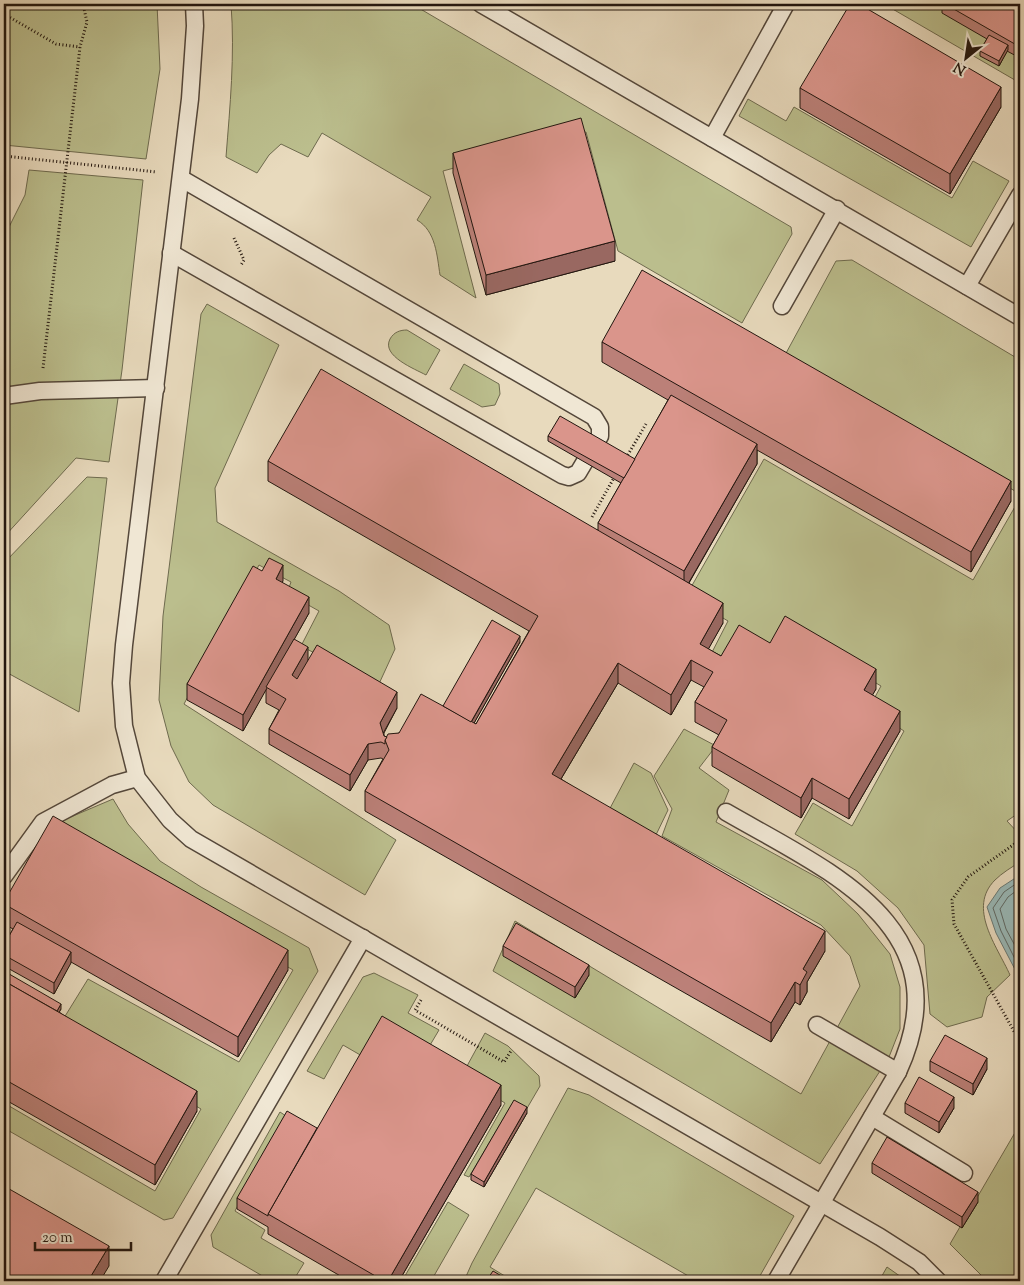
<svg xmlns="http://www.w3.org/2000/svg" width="1024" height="1285" font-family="'Sorts Mill Goudy',serif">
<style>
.green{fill:#bbbe8d;stroke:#6e6a4e}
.water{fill:#99b9b8;stroke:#697874}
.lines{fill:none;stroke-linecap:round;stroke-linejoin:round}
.shore{stroke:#5e6864;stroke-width:1}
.service-casing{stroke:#54473a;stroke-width:19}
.path{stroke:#22160f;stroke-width:3;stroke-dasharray:1 2.5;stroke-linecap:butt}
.service{stroke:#f0e7d4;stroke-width:16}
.wall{fill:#bb8078;stroke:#22160f}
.shaded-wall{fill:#996861;stroke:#22160f}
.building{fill:#da958b;stroke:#22160f}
</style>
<rect width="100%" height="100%" fill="#e8dabd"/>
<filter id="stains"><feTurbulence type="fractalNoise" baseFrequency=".004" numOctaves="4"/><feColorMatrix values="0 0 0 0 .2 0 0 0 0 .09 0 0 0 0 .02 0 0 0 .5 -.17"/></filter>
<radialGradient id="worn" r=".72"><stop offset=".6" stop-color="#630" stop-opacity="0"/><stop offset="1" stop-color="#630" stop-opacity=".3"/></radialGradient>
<!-- green -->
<g class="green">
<path d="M4 4H157L160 69 146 159 4 145Z"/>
<path d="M231 4H412L791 227 792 234 742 323 618 251 586 132 443 171 476 298 440 275C437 256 436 231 417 220L431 197 322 133 308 157 281 144 269 155 257 173 226 157C230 106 235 55 231 4Z"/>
<path d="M884 4H1020V83Z"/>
<path d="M748 99 786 121 794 107 952 198 973 161 1009 181 971 247 739 116Z"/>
<path d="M29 170 143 180 122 370 109 462 76 458 4 537V237L25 195Z"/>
<path d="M852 260 1020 360V494L785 355 836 261Z"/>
<path d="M207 304 279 345 215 488 217 522 339 591 389 625 395 649 378 686 301 646 319 611 287 593 291 582 259 565 184 704 396 840 365 895 213 805 189 782 171 746 159 700 163 616 201 314Z"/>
<path d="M407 330 440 350 426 375C415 369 381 356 390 339 394 332 400 330 407 330Z"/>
<path d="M464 364 499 384 500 394 495 405 482 407 450 389Z"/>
<path d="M764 459 973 580 1020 498V812L1007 821 1020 835V862C1012 867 1002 873 995 880 967 908 997 946 1010 975L987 997 982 1017 947 1027 930 1014 924 945 898 908 857 871 795 834 813 803 852 826 904 731 869 708 881 686 785 629 770 658 718 670 707 662 728 621 686 596Z"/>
<path d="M87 477 107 478 79 712 4 671V563Z"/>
<path d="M684 729 716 746 699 768 729 790 716 822 822 880 858 914 890 954 900 987V1029L889 1057 820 1164 493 971 515 921 801 1094 860 986 850 956 821 925 662 836 672 809 654 776Z"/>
<path d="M634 763 651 773 668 810 654 839 608 812Z"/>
<path d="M113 799 128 824 160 861 201 887 309 948 318 971 173 1218 164 1220 4 1128V1103L155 1191 201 1109 59 1026 88 979 239 1062 293 970 51 830 66 819Z"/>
<path d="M374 973 418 995 408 1013 439 1030 423 1057 362 1056 343 1045 324 1079 307 1071 363 977Z"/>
<path d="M485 1033 508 1046 539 1076 540 1086 526 1110 512 1104 469 1177 464 1175 505 1103 461 1077Z"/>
<path d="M568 1088 589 1095 794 1216 757 1281H697L536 1188 490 1267 513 1281H492L487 1278 485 1281H464L472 1263Z"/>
<path d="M280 1112 286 1116 235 1211 265 1230 261 1238 304 1263 293 1281H271L213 1247 211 1235Z"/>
<path d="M1020 1124V1281H987L950 1244Z"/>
<path d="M448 1202 469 1215 431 1281H402Z"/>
<path d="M887 1267 904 1279 906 1281H879Z"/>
</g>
<!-- water -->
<path class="water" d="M1020 875V979L996 933 987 907 1000 888Z"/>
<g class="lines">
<!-- shore -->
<g class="shore">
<path d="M1020 881 1004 892 993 908 1001 931 1020 969"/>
<path d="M1020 888 1008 897 1000 909 1006 929 1020 955"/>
</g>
<defs>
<g id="service">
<path d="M194 4 195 26 190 99 124 645 121 683 124 726 137 778 170 820 191 839 880 1237 919 1262 938 1281"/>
<path d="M481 4 1020 317"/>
<path d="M712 138 786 4"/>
<path d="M171 253 562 475 569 477 578 473 600 436V427L594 417 182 179"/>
<path d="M967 286 1020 195"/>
<path d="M782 306 837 209"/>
<path d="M4 396 40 391 156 388"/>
<path d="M726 812C828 871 965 927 898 1072L776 1281"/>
<path d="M4 876 43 822 112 785 137 778"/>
<path d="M817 1025 898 1072"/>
<path d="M872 1117 964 1173"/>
<path d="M164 1281 363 938"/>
</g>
</defs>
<!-- service casing -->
<use href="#service" class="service-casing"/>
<!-- path -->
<g class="path">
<path d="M4 14 56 44 80 47"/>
<path d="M4 156 157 172"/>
<path d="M234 238 244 260 241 265"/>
<path d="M43 368 80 47 87 22 83 4"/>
<path d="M626 458 646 424"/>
<path d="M592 517 615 476"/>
<path d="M1020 840 968 877 952 900 954 924 1020 1042"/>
<path d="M421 1000 415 1010 504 1062 511 1051"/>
</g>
<!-- service -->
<use href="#service" class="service"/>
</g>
<!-- wall -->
<g class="wall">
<path d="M942 4H1020V58L1007 51 999 66 980 56V51L987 39 942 13Z"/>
<path d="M800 88 1001 107 950 194 800 108Z"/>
<path d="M453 153 615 261 486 295 453 173Z"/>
<path d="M602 342 1011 501 971 572 757 450V464L689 583 723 623 708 649 721 656 770 643 876 689 872 695 900 731 849 819 812 798 801 818 712 766V747L719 735 695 722V702L704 687 691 680 671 715 618 683 561 779 825 951 807 982V992L800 1005 795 1002 771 1042 365 811V791L383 759 381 758 368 760 350 791 269 744V729L279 710 266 703V689L243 731 187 700V684L262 571 283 581 282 582 309 613 293 641 308 660 397 708 384 733V736L387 737 399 733 443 706 520 642 474 723 476 724 529 631 268 481V461L598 530V523L621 483 548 441V436L635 459 668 400 602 362Z"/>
<path d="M4 902 288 970 238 1057 71 962 54 994 4 966V945L13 929 4 924Z"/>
<path d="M503 946 589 975 575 998 503 956Z"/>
<path d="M4 971 61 1009 59 1012 197 1111 155 1185 4 1099Z"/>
<path d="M930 1061 987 1069 973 1095 930 1071Z"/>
<path d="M905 1103 954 1108 939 1133 905 1113Z"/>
<path d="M501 1105 399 1281H349L268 1234V1227L237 1209V1198L317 1128Z"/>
<path d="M527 1113 484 1187 471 1180V1174Z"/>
<path d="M872 1163 978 1202 962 1228 872 1173Z"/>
</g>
<!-- shaded-wall -->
<g class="shaded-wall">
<path d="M1008 45V50L999 66V61Z"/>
<path d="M1001 87V107L950 194V174Z"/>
<path d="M8 185V205L4 212V192Z"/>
<path d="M615 241V261L486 295V275Z"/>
<path d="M757 444V464L684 591V571Z"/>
<path d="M1011 481V501L971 572V552Z"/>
<path d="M283 565V581L276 594V579Z"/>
<path d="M309 597V613L243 731V715Z"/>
<path d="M723 603V623L700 664V644Z"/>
<path d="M520 636V642L469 732V726Z"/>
<path d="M308 647V663L292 691V675Z"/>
<path d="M691 660V680L671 715V695Z"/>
<path d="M618 663V683L552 794V774Z"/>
<path d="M876 669V689L864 710V690Z"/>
<path d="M397 692V708L380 739V723Z"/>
<path d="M900 711V731L849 819V799Z"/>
<path d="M368 744V760L350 791V775Z"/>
<path d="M812 778V798L801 818V798Z"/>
<path d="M825 931V951L807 982V992L800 1005V985L803 969Z"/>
<path d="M288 950V970L238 1057V1037Z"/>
<path d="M71 952V963L54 994V983Z"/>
<path d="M589 965V975L575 998V987Z"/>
<path d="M795 982V1002L771 1042V1023Z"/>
<path d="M61 1004V1009L51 1027V1021Z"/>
<path d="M987 1058V1069L973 1095V1084Z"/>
<path d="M501 1085V1105L399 1281H388Z"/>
<path d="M197 1091V1111L155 1185V1165Z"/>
<path d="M954 1097V1108L939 1133V1122Z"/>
<path d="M527 1107V1113L484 1187V1182Z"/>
<path d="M978 1192V1202L962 1228V1217Z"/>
<path d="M109 1246V1266L100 1281H88Z"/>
</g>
<!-- building -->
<g class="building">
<path d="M850 4H859L1001 87 950 174 800 88Z"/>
<path d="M945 4H1020V47Z"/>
<path d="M989 35 1008 45 999 61 980 51Z"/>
<path d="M581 118 615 241 486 275 453 153Z"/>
<path d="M4 183 8 185 4 192Z"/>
<path d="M642 270 1011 481 971 552 602 342Z"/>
<path d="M321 369 723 603 700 644 721 656 739 625 770 643 785 616 876 669 864 690 900 711 849 799 812 778 801 798 712 747 727 720 695 702 713 672 691 660 671 695 618 663 552 774 825 931 803 969 807 972 800 985 795 982 771 1023 365 791 389 750 385 740 388 734 399 733 421 694 476 724 538 616 268 461Z"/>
<path d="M671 395 757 444 684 571 598 523Z"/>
<path d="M560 416 635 459 624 478 548 436Z"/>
<path d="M269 558 283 565 276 579 309 597 243 715 187 684 253 566 262 571Z"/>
<path d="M492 620 520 636 471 722 443 706Z"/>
<path d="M294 639 308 647 292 675 297 679 317 645 397 692 380 723 384 736 387 737 385 740V744L381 742 368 744 350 775 269 729 286 699 266 687Z"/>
<path d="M53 816 288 950 238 1037 4 904V902Z"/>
<path d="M17 922 71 952 54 983 4 955V945Z"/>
<path d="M516 923 589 965 575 987 503 946Z"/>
<path d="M4 971 61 1004 57 1011 4 981Z"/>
<path d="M4 981 197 1091 155 1165 4 1079Z"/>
<path d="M382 1016 501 1085 388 1281H384L268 1214Z"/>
<path d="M945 1035 987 1058 973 1084 930 1061Z"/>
<path d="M919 1077 954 1097 939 1122 905 1103Z"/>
<path d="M514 1100 527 1107 484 1182 471 1174Z"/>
<path d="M287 1111 317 1128 268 1214V1216L237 1198Z"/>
<path d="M887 1137 978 1192 962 1217 872 1163Z"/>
<path d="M4 1186 109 1246 88 1281H7L4 1279Z"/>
<path d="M493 1271 510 1281H486Z"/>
</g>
<!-- margin -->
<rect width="1024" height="1285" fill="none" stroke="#e8dabd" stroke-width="20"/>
<rect x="5" y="5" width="1014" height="1275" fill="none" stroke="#22160f" stroke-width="2.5"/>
<rect x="10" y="10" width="1004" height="1265" fill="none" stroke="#22160f"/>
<!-- north arrow -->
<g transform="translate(966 58) rotate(210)" stroke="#f0e7d4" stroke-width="4" paint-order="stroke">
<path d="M0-4L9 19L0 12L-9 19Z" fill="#22160f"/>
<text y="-8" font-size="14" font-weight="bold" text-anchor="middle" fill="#22160f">N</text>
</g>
<!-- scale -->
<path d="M35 1242v8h96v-8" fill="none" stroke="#22160f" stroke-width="2.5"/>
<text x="42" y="1242" font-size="15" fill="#22160f" stroke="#f0e7d4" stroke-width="4" paint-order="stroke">20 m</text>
<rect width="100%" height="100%" filter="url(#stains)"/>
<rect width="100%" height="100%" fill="url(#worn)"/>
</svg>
